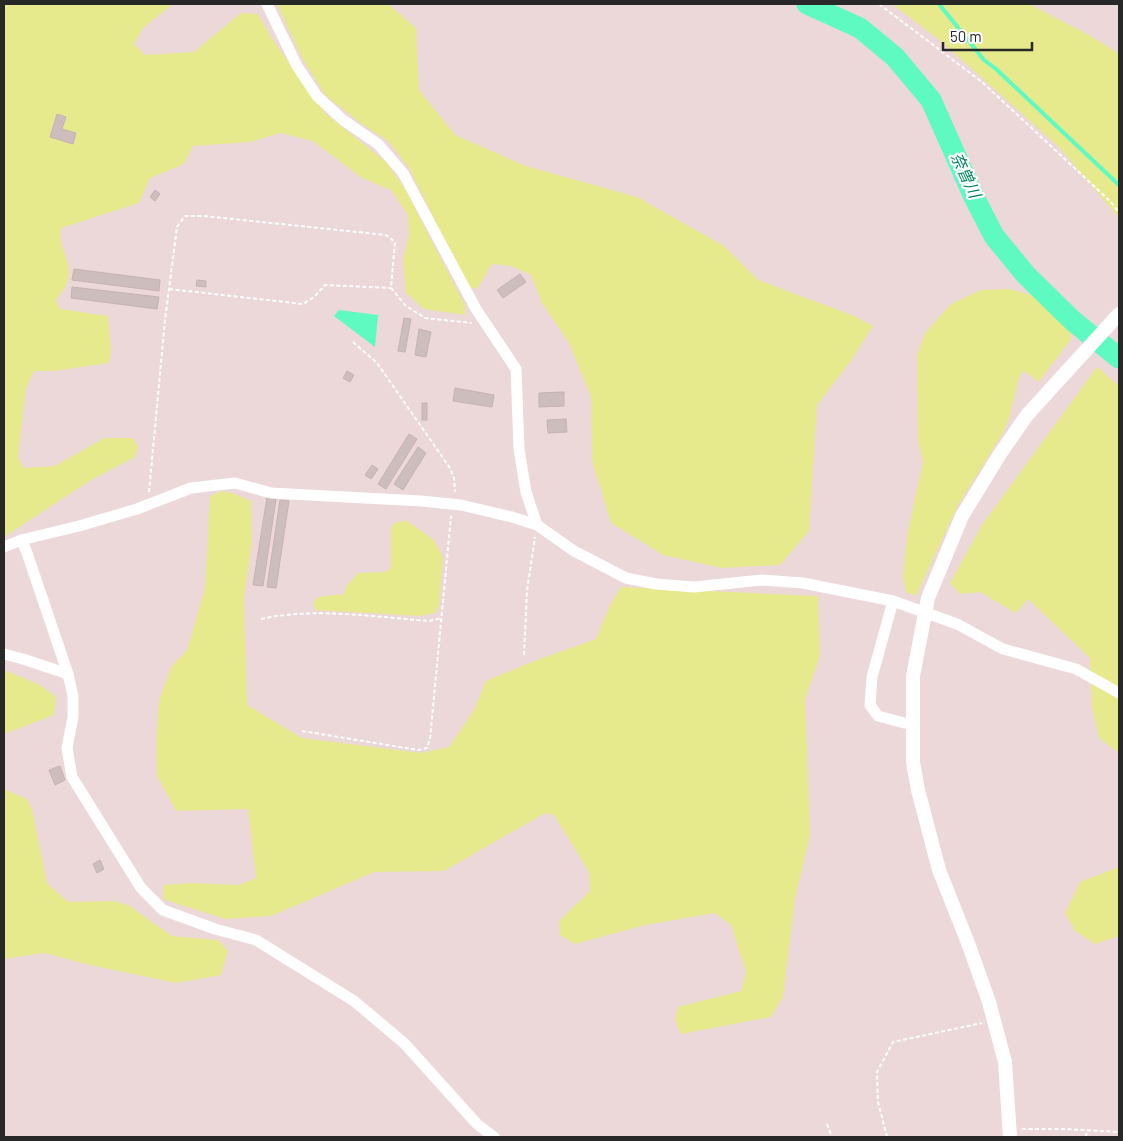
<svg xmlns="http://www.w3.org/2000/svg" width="1123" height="1141" font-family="Barlow,'Noto Sans JP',sans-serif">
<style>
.green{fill:#e7e98d}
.water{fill:#5efac1}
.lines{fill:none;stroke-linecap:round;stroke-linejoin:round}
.stream{stroke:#5efac1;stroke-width:4}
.river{stroke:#5efac1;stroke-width:21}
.building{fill:#cdbdbd;stroke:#c7b2b1}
.path{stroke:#fff;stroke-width:2;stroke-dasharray:4 2.5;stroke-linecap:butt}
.minor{stroke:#fff;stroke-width:11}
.tertiary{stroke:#fff;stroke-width:14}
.labels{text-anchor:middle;stroke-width:4.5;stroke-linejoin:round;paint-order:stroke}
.water-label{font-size:16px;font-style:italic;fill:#038760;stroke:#fff}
</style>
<rect width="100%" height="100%" fill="#ecd7d9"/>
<!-- green -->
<g class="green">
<path d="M4 4H173L143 28 134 44 145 55 194 52 241 13 258 14 271 37 325 113 386 162 404 187 465 305V315L424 309 406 293 403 260 409 235 408 215 391 190 362 178 313 141 280 133 250 142 193 146 184 164 150 178 139 203 61 228C57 250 75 262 67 283 65 289 59 295 56 301L60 309 108 316 111 350 109 363 54 371H34L26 388 18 458 24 468 55 466 104 438H133L138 447 135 457 91 480 4 537Z"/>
<path d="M277 4H388L416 28 419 90 455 135 526 166 637 197 724 246 758 280 854 316 873 326 850 362 817 405 809 531 780 565 722 568 663 555 611 523 592 461 591 397 569 343 542 303 531 275 511 266 492 264 477 289 468 287 409 168 388 141 359 122 325 95 303 60Z"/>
<path d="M892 4H1029L1089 35 1119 54V218L1060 148 942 42Z"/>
<path d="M1010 289 1039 297 1071 330V339L1039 382 1024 371 1019 377 1010 416 1004 431 957 507 916 596 906 592 903 576 907 536 923 462 918 441 917 355 925 333 951 304 981 290Z"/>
<path d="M1097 367 1119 386V753L1099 738 1092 708 1090 658 1028 599 1016 613 980 592 960 594 950 583 982 525Z"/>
<path d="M222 491 235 494 251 501 252 541 244 598 247 705 302 738 421 753 449 747 474 710 486 681 537 660 596 639 609 607 621 587 818 596 820 656 805 699 810 835 795 899 783 996 771 1017 681 1034 675 1020 678 1007 741 991 746 972 731 925 715 913 645 925 575 944 560 935 559 921 590 891 589 872 554 815 545 813 444 871 374 872 271 916 225 919 163 899 164 885 191 883 238 885 256 878 248 809 176 811 157 776 156 742 159 701 171 667 187 650 205 588 210 496Z"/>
<path d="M407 521 434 540 443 557 439 606 435 613 420 616 315 610 313 603 317 598 324 596 344 594 346 586 358 573 385 572 391 568V528L396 522Z"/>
<path d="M4 670 40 685 56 697 54 715 4 734Z"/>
<path d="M4 789 27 799 32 809 47 883 68 902 113 901 128 905 172 936 218 940 228 951 221 975 176 983 90 965 44 953 4 959Z"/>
<path d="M1119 867V936L1095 944 1075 931 1065 913 1080 882Z"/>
</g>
<!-- water -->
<path class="water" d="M339 310 378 315 375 347 334 316Z"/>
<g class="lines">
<!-- stream -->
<path class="stream" d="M939 4 984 60 996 69 1119 185"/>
<!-- river -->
<path class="river" d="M807 4 860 28 895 57 931 100 974 197 994 236 1026 275 1073 321 1119 358"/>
</g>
<!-- building -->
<g class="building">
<path d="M57 114 66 117 62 129 76 133 73 144 50 137Z"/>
<path d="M155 190 160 194 155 201 150 197Z"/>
<path d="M74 269 160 280 159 291 72 280Z"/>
<path d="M520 274 526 282 503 298 497 290Z"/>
<path d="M197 280 206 281V287L196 286Z"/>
<path d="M72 287 159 297 157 309 71 298Z"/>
<path d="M404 318 411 319 405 352 398 351Z"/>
<path d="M419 329 431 332 426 357 415 355Z"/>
<path d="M347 371 354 375 350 382 343 378Z"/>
<path d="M455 388 494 395 492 407 453 401Z"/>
<path d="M564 392V406L539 407V393Z"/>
<rect x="422" y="403" width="5" height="17"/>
<path d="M566 419 567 432 548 433 547 420Z"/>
<path d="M409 434 417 439 386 489 378 484Z"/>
<path d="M418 447 426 453 403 490 394 484Z"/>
<path d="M372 465 378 469 371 479 365 475Z"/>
<path d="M267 497 276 499 263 586 253 585Z"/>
<path d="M280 500 289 501 276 588 267 587Z"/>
<path d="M60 766 65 780 55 785 49 770Z"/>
<path d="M100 860 104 869 97 873 93 864Z"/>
</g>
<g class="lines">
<!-- path -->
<g class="path">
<path d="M879 4 982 82 1111 202 1119 213"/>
<path d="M169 289 303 304 314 297 325 285 391 288"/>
<path d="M353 342 377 363 450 468 454 478 455 492"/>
<path d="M149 492 165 320 177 227 185 216H204L386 235 395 242 391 288 406 306 425 318 472 323"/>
<path d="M261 619C316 607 374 617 429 621L442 618"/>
<path d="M524 655 527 591 535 537"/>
<path d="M302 731 418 750 427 748 430 739 451 516"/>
<path d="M827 1124 832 1137"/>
<path d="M1022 1129H1065L1119 1132"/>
<path d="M887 1137 878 1102 877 1072 893 1042 982 1023"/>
<path d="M1086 1137 1087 1130"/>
</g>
<!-- minor -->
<g class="minor">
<path d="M267 4 297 66 317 96 343 120 378 144 403 173 476 309 516 369 519 449 526 492 537 525"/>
<path d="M21 540 26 550 68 674 73 696V717L67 748 72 777 141 888 163 910 215 929 256 940 354 1001 404 1043 477 1124 494 1137"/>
<path d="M4 547 21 540 79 526 137 509 191 488 235 483 271 493 421 501 461 505 512 517 537 525 574 551 626 578 656 584 694 587 762 580 803 583 893 601 957 624 1003 649 1076 669 1119 693"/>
<path d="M893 601 872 677 870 705 878 716 912 725"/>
<path d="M4 654 23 659 68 674"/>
</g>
<!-- tertiary -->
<path class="tertiary" d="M1010 1137 1005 1062 989 1002 968 943 939 870 918 790 913 762V676L928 598 962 516 1000 454 1027 415 1119 314"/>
</g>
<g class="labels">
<!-- water labels -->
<g class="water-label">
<text transform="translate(966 175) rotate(65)" y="6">奈曽川</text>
</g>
</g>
<!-- border -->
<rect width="1123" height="1141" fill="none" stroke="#282828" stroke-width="10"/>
<!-- scale -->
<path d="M943 42v8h89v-8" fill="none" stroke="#282828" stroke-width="2.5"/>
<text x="950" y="42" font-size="15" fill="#282828" stroke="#ffffff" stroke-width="4" paint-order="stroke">50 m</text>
</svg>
